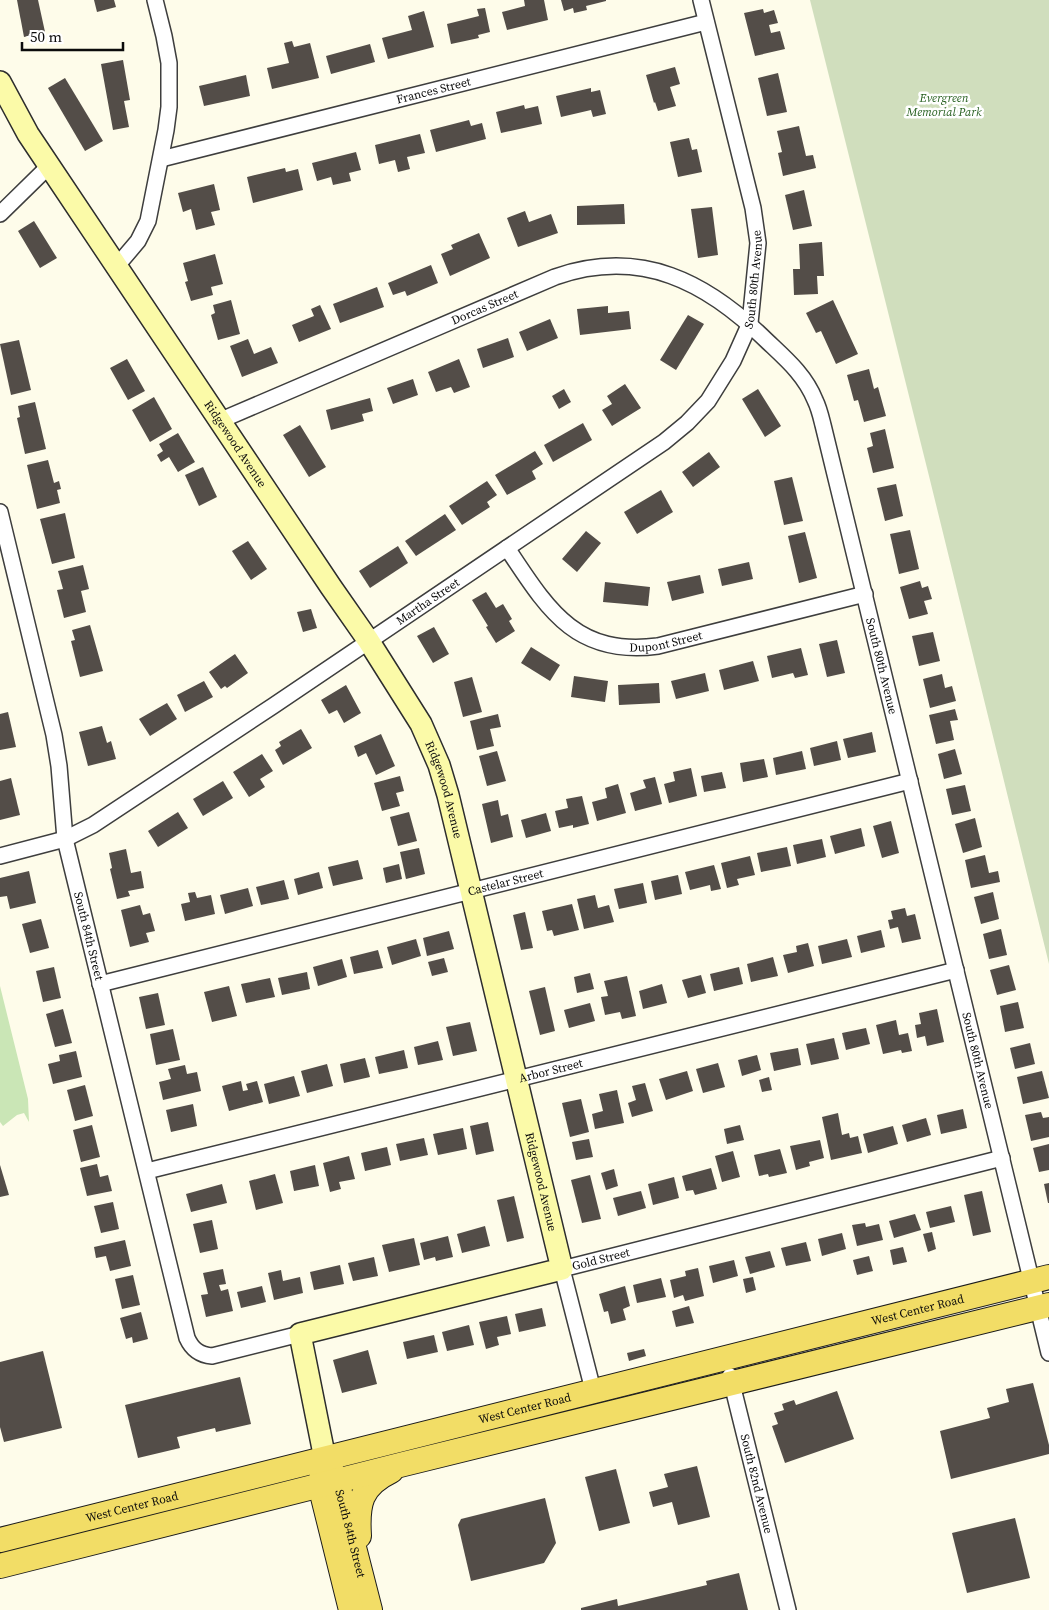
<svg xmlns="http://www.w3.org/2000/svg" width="1049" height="1610" font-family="'Source Serif 4',serif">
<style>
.green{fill:#cae6b6}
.cemetery{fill:#d0debd}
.building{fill:#534d48}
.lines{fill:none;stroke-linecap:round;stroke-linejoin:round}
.street-casing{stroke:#3e3e3e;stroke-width:18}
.secondary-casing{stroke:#2d2d2d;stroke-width:24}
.primary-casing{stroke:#1c1c1c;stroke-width:26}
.street{stroke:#fff;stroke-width:15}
.secondary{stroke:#fbfaa8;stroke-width:21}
.primary{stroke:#f2dd66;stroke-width:24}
.labels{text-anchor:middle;stroke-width:5;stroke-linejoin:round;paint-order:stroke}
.street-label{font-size:12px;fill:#0b0b0b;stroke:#fff}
.park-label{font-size:12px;font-style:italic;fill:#265f1f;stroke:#fff}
</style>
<rect width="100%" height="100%" fill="#fefcea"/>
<!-- green -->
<path class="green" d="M0 986 28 1099 29 1122 24 1113 17 1115 3 1126 0 1122Z"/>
<!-- cemetery -->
<path class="cemetery" d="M810 0H1049V964L929 476Z"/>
<!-- building -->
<g class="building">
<path d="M17 0H38L45 32 24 37Z"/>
<path d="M94 0H114L116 7 97 12Z"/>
<path d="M524 0H544L548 20 507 30 502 12 525 6Z"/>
<path d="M561 0H606V1L586 6 587 10 574 13 573 8 564 11Z"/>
<path d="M485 8 490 32 478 35 479 38 451 44 447 24 479 16 477 9Z"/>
<path d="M763 9 764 13 774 10 778 23 769 25 771 33 780 31 785 49 755 56 744 13Z"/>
<path d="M424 11 434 47 388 59 382 38 412 30 408 16Z"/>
<path d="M292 41 294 47 310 43 319 78 272 89 267 68 289 63 284 43Z"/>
<path d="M370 44 375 62 331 74 326 56Z"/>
<path d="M123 60 130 100 124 101 129 127 113 130 101 64Z"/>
<path d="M675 67 680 84 670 87 676 106 658 111 655 102 654 103 646 75Z"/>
<path d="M778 73 787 112 767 116 758 78Z"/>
<path d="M246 75 250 96 204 106 199 86Z"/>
<path d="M65 78 103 141 85 151 48 88Z"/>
<path d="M591 88V92L600 90 606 114 593 117 591 110 561 117 556 96Z"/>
<path d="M524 105 525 109 538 106 542 124 501 133 496 112Z"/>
<path d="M469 120 471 126 482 123 486 139 436 152 430 130Z"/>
<path d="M799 126 806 156 813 155 816 168 783 176 778 153 782 152 777 131Z"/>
<path d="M420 134 425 153 407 157 410 169 398 172 395 160 379 164 375 145Z"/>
<path d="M689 138 692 150 697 149 702 172 678 177 670 142Z"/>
<path d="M356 152 361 170 349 173 351 181 333 185 331 177 317 181 312 163Z"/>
<path d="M285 168 286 172 298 169 303 190 253 203 247 177Z"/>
<path d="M214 184 220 210 211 212 215 225 196 230 191 209 183 212 178 193Z"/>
<path d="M804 190 812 226 793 230 785 195Z"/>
<path d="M624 204 625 224 577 225V206Z"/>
<path d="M712 207 718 255 698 258 691 209Z"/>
<path d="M525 211 529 222 551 214 558 233 518 247 507 218Z"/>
<path d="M34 221 57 258 40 268 18 231Z"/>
<path d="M479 233 490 258 450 276 441 254 453 249 451 245Z"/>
<path d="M822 242 824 276H817L818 294 794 295 793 269H800L799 244Z"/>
<path d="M215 254 223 284 211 287 213 295 191 301 185 282 188 281 183 263Z"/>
<path d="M431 265 438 283 407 296 405 291 393 295 388 283Z"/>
<path d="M377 287 384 307 340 323 333 304Z"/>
<path d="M231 300 240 334 218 340 211 315 215 313 213 305Z"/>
<path d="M833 300 858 354 836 364 821 331 816 333 806 313Z"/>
<path d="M320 305 331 329 299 342 292 325 314 316 311 309Z"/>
<path d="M608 306V313L629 311 631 329 580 335 577 309Z"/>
<path d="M688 315 704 324 676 370 660 360Z"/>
<path d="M550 319 558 338 527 351 519 332Z"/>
<path d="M508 338 514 357 483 368 477 349Z"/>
<path d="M248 339 254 354 271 347 278 363 242 377 230 346Z"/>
<path d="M19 340 31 390 11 395 0 344Z"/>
<path d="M127 359 145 391 128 400 110 368Z"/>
<path d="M459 359 470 387 454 393 451 387 436 392 428 372Z"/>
<path d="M869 369 874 389 878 387 886 416 864 422 858 400 854 401 847 375Z"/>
<path d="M413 379 418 395 393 404 387 388Z"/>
<path d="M625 384 641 408 612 426 602 410 612 404 607 396Z"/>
<path d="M564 389 571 402 559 409 552 396Z"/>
<path d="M758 389 781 426 765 437 742 399Z"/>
<path d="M154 397 172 429 150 442 132 410Z"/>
<path d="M370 398 373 411 362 414 364 421 331 430 326 410Z"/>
<path d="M35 402 46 449 25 454 17 418 20 417 18 406Z"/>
<path d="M583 423 592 440 553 462 544 445Z"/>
<path d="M300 425 326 467 309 477 283 435Z"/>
<path d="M885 429 894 468 873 473 867 448 873 446 870 433Z"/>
<path d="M178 433 195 462 178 472 169 457 161 462 157 455 163 451 159 444Z"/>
<path d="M535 451 543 464 532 471 536 479 507 495 495 475Z"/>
<path d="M709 452 720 467 693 487 682 472Z"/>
<path d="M48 460 54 483 59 481 61 489 57 490 60 503 37 509 27 465Z"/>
<path d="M203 467 217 497 199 506 185 475Z"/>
<path d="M792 477 803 521 784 525 774 481Z"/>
<path d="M487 481 497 495 487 502 490 507 462 525 449 506Z"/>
<path d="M896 484 903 516 885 521 877 488Z"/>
<path d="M661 490 673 512 637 534 624 512Z"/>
<path d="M65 513 75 558 52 564 40 519Z"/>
<path d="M445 514 456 530 416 556 405 541Z"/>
<path d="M910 530 919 569 899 574 890 534Z"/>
<path d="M586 531 601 543 577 572 562 559Z"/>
<path d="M805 532 817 578 799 583 788 536Z"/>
<path d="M248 541 267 569 251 580 232 551Z"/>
<path d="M398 546 408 563 370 588 359 571Z"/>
<path d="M749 562 753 579 722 586 718 569Z"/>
<path d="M83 565 89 589 81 591 86 612 64 618 57 590 63 589 58 571Z"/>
<path d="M700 575 704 593 672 601 667 582Z"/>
<path d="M920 581 922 588 928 586 932 599 924 601 928 614 909 619 900 587Z"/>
<path d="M605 582 650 587 648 606 603 602Z"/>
<path d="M486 592 496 608 503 604 512 619 509 621 515 631 496 643 486 627 488 626 472 600Z"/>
<path d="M311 609 317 628 303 632 297 612Z"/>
<path d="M90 625 103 671 80 677 71 641 75 640 72 630Z"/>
<path d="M434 627 449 654 433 663 417 636Z"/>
<path d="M933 632 940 661 919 666 912 636Z"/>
<path d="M837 640 845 673 827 677 819 644Z"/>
<path d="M531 647 560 665 550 681 521 663Z"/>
<path d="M801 648 808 675 795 678 793 673 772 678 767 656Z"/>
<path d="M235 654 248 673 227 688 225 686 221 689 209 672Z"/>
<path d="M753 661 759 681 724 690 719 670Z"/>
<path d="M705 673 709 691 676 699 671 681Z"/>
<path d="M942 674 945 688 952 686 956 701 930 708 923 679Z"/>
<path d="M574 676 608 681 605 702 571 697Z"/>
<path d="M472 677 482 712 463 717 454 682Z"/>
<path d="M204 681 213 697 185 712 177 695Z"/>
<path d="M659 683 660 703 619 705 618 685Z"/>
<path d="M346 685 361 713 344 723 337 710 329 714 321 700Z"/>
<path d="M167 703 177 719 150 736 139 719Z"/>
<path d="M955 709 958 720 950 721 954 740 936 744 929 715Z"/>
<path d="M8 712 16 747 0 750V714Z"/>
<path d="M498 714 501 727 490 729 494 746 477 750 470 721Z"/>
<path d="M102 726 107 743 111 741 116 759 88 766 79 732Z"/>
<path d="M301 729 312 748 283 765 275 750 281 746 279 742Z"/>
<path d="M872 732 876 752 848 758 843 739Z"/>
<path d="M381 734 395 766 376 775 366 753 358 757 354 746Z"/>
<path d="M837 741 841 760 814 766 810 748Z"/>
<path d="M955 749 962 774 944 779 938 754Z"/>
<path d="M497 751 506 781 487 786 479 756Z"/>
<path d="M802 751 806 769 776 775 773 758Z"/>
<path d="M262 754 273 771 260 779 265 787 249 797 233 772Z"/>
<path d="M764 759 768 777 743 782 740 763Z"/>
<path d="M691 768 697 796 669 803 664 784 675 781 673 772Z"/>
<path d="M722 772 726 788 704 792 701 776Z"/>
<path d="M400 776 404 791 396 793 400 806 382 811 374 783Z"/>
<path d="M655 777 662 804 635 811 630 793 646 788 643 780Z"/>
<path d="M11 778 20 815 0 820V781Z"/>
<path d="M223 781 233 798 203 816 193 799Z"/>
<path d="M618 784 626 813 597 821 592 802 607 798 605 788Z"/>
<path d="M965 785 971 811 952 815 946 789Z"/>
<path d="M582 796 589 824 573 828V825L559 828 555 811 568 808 566 799Z"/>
<path d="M498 800 501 816 508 814 513 837 491 843 482 804Z"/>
<path d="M178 812 188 828 158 847 148 831Z"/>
<path d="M409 812 417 841 398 846 390 817Z"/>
<path d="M546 813 551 831 526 838 521 820Z"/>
<path d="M975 818 982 847 963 853 955 824Z"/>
<path d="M891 821 899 853 882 858 873 826Z"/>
<path d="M861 828 865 846 835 854 830 836Z"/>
<path d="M822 839 826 857 797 864 793 845Z"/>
<path d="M787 847 791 866 761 872 757 853Z"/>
<path d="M419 848 425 874 406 879 400 852Z"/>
<path d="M126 849 131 873 141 871 144 888 128 891 130 896 117 899 110 869 112 868 109 853Z"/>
<path d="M985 855 989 873 998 871 1000 882 971 888 965 860Z"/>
<path d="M750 856 755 875 737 879 739 885 727 888 721 863Z"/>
<path d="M358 860 363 879 333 886 328 867Z"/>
<path d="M399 864 402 879 386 883 383 868Z"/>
<path d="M714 865 721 889 711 891 710 885 690 890 685 872Z"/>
<path d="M29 871 36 903 10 909 7 896 0 897V878Z"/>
<path d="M319 872 323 888 298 895 294 879Z"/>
<path d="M678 875 682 894 655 900 651 881Z"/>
<path d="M284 880 289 899 261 905 256 887Z"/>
<path d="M643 883 647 903 619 909 614 889Z"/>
<path d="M248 888 253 906 225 914 220 895Z"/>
<path d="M195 892 197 898 211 895 215 914 185 921 181 904 190 902 188 893Z"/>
<path d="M993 892 999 919 981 924 974 897Z"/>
<path d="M595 895 598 908 609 905 614 922 584 929 577 899Z"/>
<path d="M572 904 579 930 554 936 552 930 547 931 542 911Z"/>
<path d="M140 905 143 915 150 913 155 931 146 933 149 942 130 947 121 910Z"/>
<path d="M905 908 907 916 915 914 921 939 902 943 898 927 890 929 888 920 893 919 891 911Z"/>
<path d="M525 912 533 948 521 950 513 915Z"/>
<path d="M41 919 49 948 30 953 22 924Z"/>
<path d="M1001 929 1007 955 989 959 983 934Z"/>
<path d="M881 930 885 947 861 953 857 936Z"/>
<path d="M449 931 454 949 427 956 423 938Z"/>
<path d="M416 939 421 956 392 965 387 947Z"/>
<path d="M847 939 852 957 822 964 818 946Z"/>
<path d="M808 943 814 966 788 973 783 955 797 952 796 946Z"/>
<path d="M378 950 383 968 354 974 350 957Z"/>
<path d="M773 957 778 976 751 982 747 964Z"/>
<path d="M444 958 448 972 432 976 428 962Z"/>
<path d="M342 959 347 977 318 986 313 967Z"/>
<path d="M1009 965 1016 990 997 995 990 970Z"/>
<path d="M54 967 61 998 43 1002 36 971Z"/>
<path d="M739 967 743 984 714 991 710 974Z"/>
<path d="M307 972 310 989 282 995 278 978Z"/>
<path d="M590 973 594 989 577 993 574 977Z"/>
<path d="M701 975 706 993 688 998 682 980Z"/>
<path d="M627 976 636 1016 622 1019 620 1012 605 1015 601 997 608 996 604 981Z"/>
<path d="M270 978 275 997 246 1003 241 984Z"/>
<path d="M662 984 667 1003 643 1009 639 991Z"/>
<path d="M229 986 237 1016 212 1022 204 992Z"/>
<path d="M545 987 555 1031 540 1035 529 991Z"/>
<path d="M158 993 165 1025 146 1029 139 997Z"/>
<path d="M1018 1002 1024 1028 1005 1032 1000 1006Z"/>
<path d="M590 1003 595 1021 569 1028 564 1010Z"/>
<path d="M63 1009 72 1043 55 1047 46 1014Z"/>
<path d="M937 1009 944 1042 927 1046 925 1036 917 1038 915 1025 921 1024 919 1013Z"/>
<path d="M896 1020 899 1035 908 1033 912 1051 902 1053 901 1050 883 1054 876 1025Z"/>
<path d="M470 1022 477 1051 453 1056 446 1027Z"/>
<path d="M866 1028 870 1044 846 1050 842 1033Z"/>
<path d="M173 1029 180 1060 156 1065 150 1034Z"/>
<path d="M834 1038 839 1059 811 1065 806 1044Z"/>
<path d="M438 1041 443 1060 418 1065 414 1047Z"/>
<path d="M1030 1043 1035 1064 1015 1069 1010 1048Z"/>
<path d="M798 1048 801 1065 774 1071 770 1053Z"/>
<path d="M404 1050 408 1068 379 1074 375 1057Z"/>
<path d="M76 1051 82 1077 53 1084 48 1064 60 1061 59 1055Z"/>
<path d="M757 1055 761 1070 742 1076 738 1060Z"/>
<path d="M365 1058 370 1077 344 1083 340 1064Z"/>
<path d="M718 1063 725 1087 703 1093 696 1069Z"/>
<path d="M327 1064 333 1086 307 1093 301 1071Z"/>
<path d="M185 1065 187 1074 197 1072 201 1091 163 1100 159 1082 171 1079 168 1069Z"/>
<path d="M687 1071 693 1091 666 1100 659 1079Z"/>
<path d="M1042 1071 1049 1098 1023 1104 1017 1077Z"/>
<path d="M294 1076 300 1096 269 1104 264 1084Z"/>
<path d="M769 1077 772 1090 762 1092 759 1080Z"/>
<path d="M241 1081 243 1091 248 1090 246 1084 257 1081 263 1102 229 1111 222 1086Z"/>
<path d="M645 1083 653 1111 632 1117 628 1103 636 1100 632 1086Z"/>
<path d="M85 1085 93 1116 75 1121 67 1090Z"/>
<path d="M617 1090 624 1123 595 1129 592 1114 603 1111 599 1094Z"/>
<path d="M581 1099 589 1132 570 1137 562 1103Z"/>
<path d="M193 1104 197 1126 171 1132 166 1110Z"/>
<path d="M963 1109 967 1128 941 1134 937 1115Z"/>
<path d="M1041 1112 1043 1118 1049 1117V1137L1031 1141 1025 1115Z"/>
<path d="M838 1113 842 1135 849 1133 850 1138 858 1136 862 1153 831 1160 822 1117Z"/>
<path d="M926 1118 931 1135 907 1142 902 1125Z"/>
<path d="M488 1122 494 1151 476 1155 470 1126Z"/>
<path d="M92 1125 100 1157 81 1162 73 1130Z"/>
<path d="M740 1125 744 1140 727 1144 724 1129Z"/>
<path d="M893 1126 898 1144 868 1153 863 1134Z"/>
<path d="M463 1128 467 1149 438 1155 433 1134Z"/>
<path d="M424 1138 428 1155 400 1161 396 1144Z"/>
<path d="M589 1139 593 1157 576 1160 572 1142Z"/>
<path d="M820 1140 824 1158 809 1162 810 1166 796 1170 790 1146Z"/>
<path d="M1049 1144V1170L1039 1172 1033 1148Z"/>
<path d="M387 1147 391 1165 365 1171 361 1153Z"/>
<path d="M780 1149 787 1173 769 1177 768 1174 759 1176 754 1155Z"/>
<path d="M733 1151 740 1177 722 1182 715 1156Z"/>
<path d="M349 1156 355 1179 339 1182 341 1189 330 1192 323 1163Z"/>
<path d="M97 1164 100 1177 108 1175 112 1191 87 1196 80 1168Z"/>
<path d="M0 1165 9 1195 0 1197Z"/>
<path d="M315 1165 319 1186 294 1191 290 1171Z"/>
<path d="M711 1168 717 1189 695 1195 693 1190 686 1191 682 1176Z"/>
<path d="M614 1169 618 1186 606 1190 601 1173Z"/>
<path d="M275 1174 283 1203 256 1210 249 1181Z"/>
<path d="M590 1175 601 1219 582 1223 571 1180Z"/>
<path d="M674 1177 679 1198 653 1205 648 1184Z"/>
<path d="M1049 1183V1203H1048L1044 1184Z"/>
<path d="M222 1184 227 1203 191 1212 186 1194Z"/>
<path d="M641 1191 646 1208 618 1216 613 1198Z"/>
<path d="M982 1191 991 1232 973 1236 964 1195Z"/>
<path d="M514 1196 524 1238 507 1242 497 1200Z"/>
<path d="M113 1202 119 1229 101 1233 94 1206Z"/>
<path d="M951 1206 955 1222 930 1228 926 1212Z"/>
<path d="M915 1214 921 1230 894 1238 889 1221Z"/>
<path d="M212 1220 218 1249 200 1253 193 1224Z"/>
<path d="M865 1223 866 1227 879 1224 883 1240 857 1246 852 1225Z"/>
<path d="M485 1226 490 1246 462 1253 457 1234Z"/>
<path d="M932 1232 936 1249 928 1252 923 1234Z"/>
<path d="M842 1233 846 1249 822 1256 818 1239Z"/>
<path d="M448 1236 453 1257 436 1261 435 1257 424 1260 420 1243Z"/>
<path d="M414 1238 420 1265 389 1272 382 1245Z"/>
<path d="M125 1240 131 1266 110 1271 106 1256 96 1258 94 1247Z"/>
<path d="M806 1242 811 1261 786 1266 781 1248Z"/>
<path d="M903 1247 907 1262 893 1265 890 1250Z"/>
<path d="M770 1251 775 1267 750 1274 745 1257Z"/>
<path d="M869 1256 873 1271 857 1275 853 1260Z"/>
<path d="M374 1257 378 1276 353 1281 348 1263Z"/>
<path d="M734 1260 738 1276 713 1283 709 1266Z"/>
<path d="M340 1265 344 1284 314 1290 310 1272Z"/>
<path d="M698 1268 704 1296 685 1301 683 1295 674 1298 670 1280 686 1276 685 1271Z"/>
<path d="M223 1269 226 1284 219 1285 221 1291 228 1289 233 1311 206 1317 201 1295 208 1294 203 1273Z"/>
<path d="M281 1270 283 1281 300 1277 303 1293 274 1300 268 1273Z"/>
<path d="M133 1275 140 1305 122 1309 115 1279Z"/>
<path d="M753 1277 756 1290 746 1293 743 1279Z"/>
<path d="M661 1278 666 1297 637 1303 633 1285Z"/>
<path d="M262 1286 266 1302 241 1308 237 1292Z"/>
<path d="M625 1286 630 1306 623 1309 626 1320 611 1324 608 1311 604 1312 599 1294Z"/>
<path d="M689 1306 694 1323 676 1327 672 1311Z"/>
<path d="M542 1308 546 1326 519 1332 515 1314Z"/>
<path d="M141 1312 148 1339 133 1343 132 1337 126 1339 120 1318Z"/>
<path d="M507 1316 511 1334 497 1337 499 1345 486 1349 479 1322Z"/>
<path d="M469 1325 474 1345 447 1351 442 1332Z"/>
<path d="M434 1335 438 1352 407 1359 403 1342Z"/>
<path d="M644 1349 646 1356 629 1361 627 1353Z"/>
<path d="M368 1350 377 1384 342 1393 333 1360Z"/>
<path d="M43 1351 62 1428 4 1442 0 1427V1362Z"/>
<path d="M240 1377 251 1424 216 1432 215 1428 177 1437 180 1448 138 1458 125 1405Z"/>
<path d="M1033 1383 1049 1445V1454L951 1479 940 1431 990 1418 987 1408 1009 1402 1006 1389Z"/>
<path d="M837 1391 854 1439 785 1463 772 1426 778 1424 774 1413 784 1410 782 1404 794 1400 796 1405Z"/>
<path d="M697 1466 710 1517 678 1525 672 1502 653 1507 649 1492 668 1487 664 1474Z"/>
<path d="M616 1469 630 1523 599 1531 585 1477Z"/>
<path d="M545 1498 556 1543 544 1563 471 1581 458 1525 461 1519Z"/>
<path d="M1015 1518 1030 1578 967 1593 952 1533Z"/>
<path d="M739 1573 748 1610H581V1608L617 1599 618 1606 707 1585 706 1581Z"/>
</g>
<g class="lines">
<defs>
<g id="street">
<path id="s1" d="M161 159 706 22"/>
<path d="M0 214 49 166"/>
<path d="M116 267 138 241 148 221 166 130 169 107V63L164 36 155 0"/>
<path id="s2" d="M219 421 555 277C641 247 707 282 767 341 786 359 805 375 815 400 819 408 821 417 823 425L1049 1353"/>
<path id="s3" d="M0 512 54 735 59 766 65 839 187 1338C192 1349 199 1355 212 1356L300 1334"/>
<path id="s4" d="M507 548C547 608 575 657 658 646L865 594"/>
<path id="s5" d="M0 856 65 839 93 825 273 706 664 442 687 423 708 401 733 361 750 323 758 243 753 208 701 0"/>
<path id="s6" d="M100 984 910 781"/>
<path id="s7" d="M147 1171 956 970"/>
<path id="s8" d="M730 1376 788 1610"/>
<path id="s9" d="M593 1390 562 1269 1002 1158"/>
</g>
<g id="secondary">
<path id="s10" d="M0 82 28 134 331 587 368 640 421 724 439 765 448 795 562 1269 300 1334 325 1459"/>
</g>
<g id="primary">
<path id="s11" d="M330 1468 337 1481 370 1610"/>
<path d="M323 1470 320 1485 351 1610"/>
<path d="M359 1536C357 1504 360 1486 391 1471"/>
<path id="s12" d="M0 1540 1049 1277"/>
<path d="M0 1566 404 1464 1049 1305"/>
</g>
</defs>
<!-- street casing -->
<use href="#street" class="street-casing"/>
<!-- secondary casing -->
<use href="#secondary" class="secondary-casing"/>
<!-- primary casing -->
<use href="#primary" class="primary-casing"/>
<!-- street -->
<use href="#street" class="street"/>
<!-- secondary -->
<use href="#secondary" class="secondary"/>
<!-- primary -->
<use href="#primary" class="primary"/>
</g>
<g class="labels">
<!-- street labels -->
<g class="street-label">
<text dy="4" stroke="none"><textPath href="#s1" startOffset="281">Frances Street</textPath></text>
<text dy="4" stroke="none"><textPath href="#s5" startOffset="979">South 80th Avenue</textPath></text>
<text dy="4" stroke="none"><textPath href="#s2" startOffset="289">Dorcas Street</textPath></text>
<text dy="4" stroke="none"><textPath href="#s10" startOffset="432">Ridgewood Avenue</textPath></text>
<text dy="4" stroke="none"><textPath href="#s5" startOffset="501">Martha Street</textPath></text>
<text dy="4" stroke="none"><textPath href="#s4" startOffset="202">Dupont Street</textPath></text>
<text dy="4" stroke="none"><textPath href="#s2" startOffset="952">South 80th Avenue</textPath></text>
<text dy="4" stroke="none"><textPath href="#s10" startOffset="838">Ridgewood Avenue</textPath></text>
<text dy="4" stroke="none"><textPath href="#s6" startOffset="418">Castelar Street</textPath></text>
<text dy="4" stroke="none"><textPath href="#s3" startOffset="434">South 84th Street</textPath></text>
<text dy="4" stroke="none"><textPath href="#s2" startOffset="1358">South 80th Avenue</textPath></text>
<text dy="4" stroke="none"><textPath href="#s7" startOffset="416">Arbor Street</textPath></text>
<text dy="4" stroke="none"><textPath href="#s10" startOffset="1242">Ridgewood Avenue</textPath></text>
<text dy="4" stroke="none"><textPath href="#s9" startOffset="165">Gold Street</textPath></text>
<text dy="4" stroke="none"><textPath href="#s12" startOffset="946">West Center Road</textPath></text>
<text dy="4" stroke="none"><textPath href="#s12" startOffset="541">West Center Road</textPath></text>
<text dy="4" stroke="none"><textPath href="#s8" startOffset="111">South 82nd Avenue</textPath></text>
<text dy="4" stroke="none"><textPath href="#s12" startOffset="136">West Center Road</textPath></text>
<text dy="4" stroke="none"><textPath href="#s11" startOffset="69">South 84th Street</textPath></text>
</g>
<!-- park labels -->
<g class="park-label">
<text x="944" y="102">Evergreen<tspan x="944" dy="14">Memorial Park</tspan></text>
</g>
</g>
<!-- scale -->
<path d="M22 42v8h101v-8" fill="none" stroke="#0b0b0b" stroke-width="2.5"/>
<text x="30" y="42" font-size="15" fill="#0b0b0b" stroke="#ffffff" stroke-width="4" paint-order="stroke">50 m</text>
</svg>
